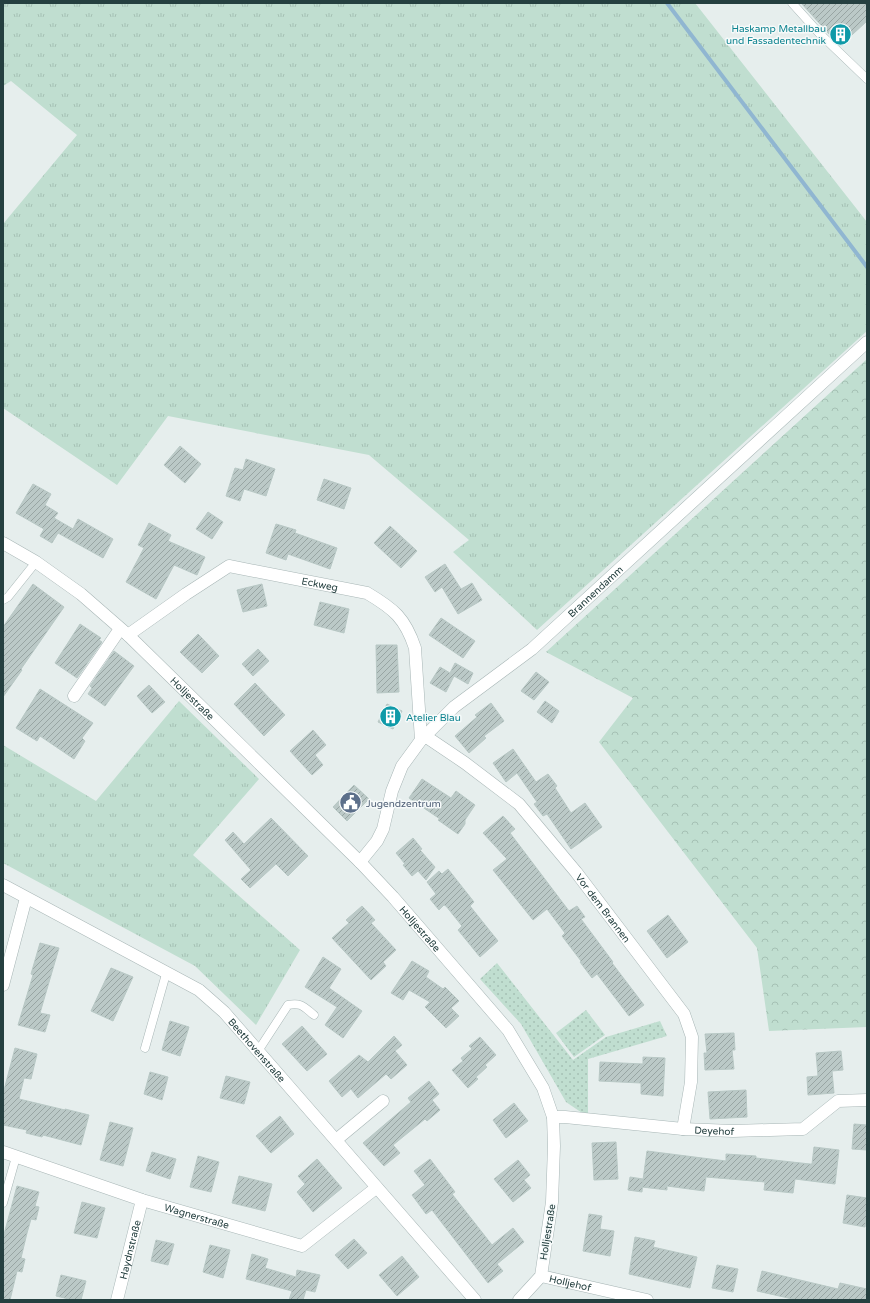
<svg xmlns="http://www.w3.org/2000/svg" width="870" height="1303" font-family="'Varela Round',sans-serif">
<style>
.grass{fill:url(#grass-tufts)}
.forest{fill:url(#forest-crowns)}
.park{fill:url(#park-dots)}
.lines{fill:none;stroke-linecap:round;stroke-linejoin:round}
.stream{stroke:#90b6d1;stroke-width:4}
.building{fill:url(#building-hatch);stroke:#b8c8c5}
.service-casing{stroke:#a8b6b6;stroke-width:9}
.minor-casing{stroke:#a8b6b6;stroke-width:13}
.service{stroke:#fff;stroke-width:8}
.minor{stroke:#fff;stroke-width:12}
.labels{text-anchor:middle;stroke-width:3;stroke-linejoin:round;paint-order:stroke}
.culture-label{font-size:10px;fill:#0d838f;stroke:#f6fafa;text-anchor:end}
.street-label{font-size:10px;fill:#254040;stroke:#f6fafa}
.service-label{font-size:10px;fill:#4e5e75;stroke:#f6fafa;text-anchor:start}
</style>
<defs>
<pattern id="grass-tufts" width="24" height="20" patternUnits="userSpaceOnUse"><rect width="24" height="20" fill="#c0ded0"/><path d="M3 7l-1-3M5 7V3M7 7l1-3M15 17l-1-3M17 17v-4M19 17l1-3" fill="none" stroke="#a5c0b4"/></pattern>
<pattern id="forest-crowns" width="20" height="18" patternUnits="userSpaceOnUse"><rect width="20" height="18" fill="#c0ded0"/><path d="M2 6a3 3 0 1 1 6 0M12 15a3 3 0 1 1 6 0" fill="none" stroke="#a5c0b4"/></pattern>
<pattern id="park-dots" width="8" height="8" patternUnits="userSpaceOnUse"><rect width="8" height="8" fill="#c0ded0"/><path d="M2 2h.1M6 6h.1" fill="none" stroke="#a5c0b4" stroke-width="1.8" stroke-linecap="round"/></pattern>
<pattern id="building-hatch" width="6" height="6" patternUnits="userSpaceOnUse"><rect width="6" height="6" fill="#bbc9c7"/><path d="M-1 1l2-2M0 6l6-6M5 7l2-2" fill="none" stroke="#98a5a3"/></pattern>
</defs>
<rect width="100%" height="100%" fill="#e6eeed"/>
<!-- grass -->
<g class="grass">
<path d="M3 3H695L867 222V331L537 630 453 552 469 540 369 455 168 416 117 485 3 408V224L77 135 11 81 3 86Z"/>
<path d="M179 701 259 779 193 855 300 950 256 1025 195 966 3 863V745L96 801Z"/>
</g>
<!-- forest -->
<path class="forest" d="M867 359V1027L769 1031 757 948 599 742 633 698 546 652Z"/>
<!-- park -->
<g class="park">
<path d="M497 963 573 1060 606 1037 660 1021 667 1036 588 1059V1117L566 1102 521 1024 480 979Z"/>
<path d="M586 1010 605 1035 574 1057 556 1033Z"/>
</g>
<g class="lines">
<!-- stream -->
<path class="stream" d="M667 3 867 267"/>
</g>
<!-- building -->
<g class="building">
<path d="M801 3H867V21L840 46Z"/>
<path d="M180 446 201 464 185 483 164 465Z"/>
<path d="M246 459 275 469 266 496 244 489 240 501 226 496 235 468 243 470Z"/>
<path d="M324 479 351 488 344 509 317 500Z"/>
<path d="M33 484 51 494 45 505 58 513 54 518 73 529 78 519 113 539 103 558 58 533 52 543 40 536 44 529 16 513Z"/>
<path d="M208 512 223 522 212 539 196 529Z"/>
<path d="M149 523 171 535 168 541 205 557 197 575 174 565 156 599 126 582 144 548 138 545Z"/>
<path d="M276 524 296 530 295 533 337 548 330 569 288 554 286 560 266 553Z"/>
<path d="M390 526 417 551 401 568 374 543Z"/>
<path d="M445 564 461 589 472 583 482 600 458 614 442 587 435 592 425 577Z"/>
<path d="M33 584 64 607 21 669 22 670 3 697V627Z"/>
<path d="M262 584 267 606 243 612 237 590Z"/>
<path d="M320 602 349 609 344 633 314 625Z"/>
<path d="M441 618 475 641 463 658 429 635Z"/>
<path d="M80 624 101 638 99 640 102 642 77 678 55 663Z"/>
<path d="M198 634 219 656 202 673 180 652Z"/>
<path d="M376 645H397L399 692 377 693Z"/>
<path d="M258 649 269 661 253 676 242 664Z"/>
<path d="M114 651 134 666 105 706 88 694 92 688 90 686Z"/>
<path d="M455 663 473 673 468 684 454 676 446 692 430 683 440 667 450 673Z"/>
<path d="M536 672 549 682 534 700 521 691Z"/>
<path d="M255 683 285 715 264 736 234 704Z"/>
<path d="M149 685 165 702 152 713 137 696Z"/>
<path d="M40 689 93 723 82 738 85 741 74 759 40 736 37 741 16 728Z"/>
<path d="M545 701 559 711 552 723 537 712Z"/>
<path d="M491 703 504 721 484 736 486 738 469 753 455 736 477 717 475 715Z"/>
<path d="M387 704 402 711 393 729 378 722Z"/>
<path d="M313 730 326 745 315 755 323 765 312 775 290 751Z"/>
<path d="M513 749 536 782 548 774 557 786 555 788 571 813 585 803 602 827 571 849 547 814 543 816 534 804 537 802 517 773 506 782 493 763Z"/>
<path d="M422 779 451 798 456 791 475 805 465 820V824L458 834 438 820 440 819 409 798Z"/>
<path d="M354 785 369 799 347 821 333 807Z"/>
<path d="M503 816 515 829 510 833 569 911 577 906 585 917 581 919 613 962 612 963 644 1005 629 1016 597 974 592 978 580 962 581 961 562 936 565 933 547 909 533 920 493 870 507 859 483 833Z"/>
<path d="M271 818 308 856 288 876 276 864 250 888 241 879 251 870 225 840 233 832 244 844Z"/>
<path d="M413 838 422 849 420 850 435 867 426 880 418 871 412 876 403 865 405 864 396 853Z"/>
<path d="M448 869 474 902 470 906 498 941 480 957 458 930 462 926 446 906 444 905 439 910 430 899 436 894 427 882 439 871 442 874Z"/>
<path d="M362 906 375 920 371 923 396 950 383 962 386 966 371 980 332 938 349 923 346 920Z"/>
<path d="M668 915 688 942 667 958 647 931Z"/>
<path d="M40 943 59 948 40 1013 50 1015 45 1032 18 1025 33 975 31 974Z"/>
<path d="M323 957 341 969 329 988 362 1011 343 1038 325 1025 337 1007 305 987Z"/>
<path d="M412 961 429 971 426 977 443 989 445 987 459 1001 451 1008 459 1016 446 1028 425 1007 430 1002 409 990 403 1000 391 993Z"/>
<path d="M111 968 133 977 113 1021 91 1011Z"/>
<path d="M170 1021 189 1027 180 1056 162 1050Z"/>
<path d="M302 1026 327 1054 307 1071 282 1044Z"/>
<path d="M734 1033 735 1050H732L734 1069 705 1070 704 1053H707L705 1034Z"/>
<path d="M394 1036 402 1045 395 1051 407 1065 391 1079 386 1074 358 1098 351 1089 342 1097 329 1081 359 1055 368 1062Z"/>
<path d="M480 1037 496 1055 485 1065 487 1067 476 1077 478 1079 468 1088 452 1070 463 1061 461 1058 472 1049 469 1046Z"/>
<path d="M15 1048 37 1054 31 1079 24 1078 19 1099 65 1110V1109L89 1115 81 1145 43 1135 42 1137 26 1133 27 1130 3 1125V1094Z"/>
<path d="M841 1051 843 1070 832 1071 834 1093 808 1095 807 1077 818 1076 816 1053Z"/>
<path d="M643 1057 665 1058 663 1096 641 1094V1083L599 1081 600 1062 643 1064Z"/>
<path d="M150 1072 168 1077 162 1100 144 1094Z"/>
<path d="M226 1076 250 1082 244 1104 220 1098Z"/>
<path d="M429 1081 439 1094 432 1100 440 1110 427 1121 425 1119 393 1145 400 1153 384 1166 363 1143 411 1102 408 1098Z"/>
<path d="M746 1090 747 1117 710 1119 708 1092Z"/>
<path d="M514 1103 528 1121 506 1138 493 1120Z"/>
<path d="M280 1116 294 1134 271 1153 256 1136Z"/>
<path d="M110 1122 133 1128 123 1166 100 1160Z"/>
<path d="M854 1124 867 1125V1150L852 1149Z"/>
<path d="M616 1142 618 1179 594 1180 592 1143Z"/>
<path d="M814 1147 839 1150 835 1184 795 1179 793 1193 764 1190 765 1182 706 1177 704 1191 667 1186V1190L642 1187 647 1151 726 1161V1154L756 1156V1158L810 1164H812Z"/>
<path d="M152 1152 176 1159 170 1179 146 1171Z"/>
<path d="M198 1156 219 1162 211 1192 190 1187Z"/>
<path d="M317 1159 342 1188 313 1212 297 1192 305 1184 298 1176Z"/>
<path d="M430 1159 455 1192 452 1194 492 1245 513 1228 524 1242 497 1264 503 1271 488 1283 432 1210 426 1214 412 1195 425 1185 414 1171Z"/>
<path d="M518 1160 530 1175 524 1180 531 1188 513 1202 494 1179Z"/>
<path d="M239 1176 272 1184 265 1211 232 1203Z"/>
<path d="M630 1177 643 1179 642 1192 628 1190Z"/>
<path d="M17 1186 39 1192 35 1206 39 1207 36 1220 31 1219 27 1233 21 1258 25 1259 22 1272 17 1271 10 1300H3V1238Z"/>
<path d="M847 1195 867 1198V1213L865 1227 843 1223Z"/>
<path d="M82 1202 105 1208 97 1238 74 1233Z"/>
<path d="M589 1214 602 1216 600 1229 614 1231 610 1256 583 1251Z"/>
<path d="M635 1237 655 1241 653 1247 697 1257 690 1288 629 1274Z"/>
<path d="M354 1239 367 1253 348 1269 335 1255Z"/>
<path d="M156 1240 174 1244 168 1265 151 1261Z"/>
<path d="M210 1245 230 1250 223 1278 203 1272Z"/>
<path d="M252 1254 268 1259 265 1268 296 1277 297 1270 320 1275 315 1292 306 1290 303 1300H289L292 1291 246 1279Z"/>
<path d="M402 1256 419 1277 397 1296 379 1275Z"/>
<path d="M717 1265 738 1269 733 1292 712 1288Z"/>
<path d="M762 1271 838 1289 840 1283 867 1289 866 1300H797L757 1291Z"/>
<path d="M61 1275 86 1281 81 1300H73L56 1296Z"/>
</g>
<g class="lines">
<defs>
<g id="service">
<path d="M792 3 819 33 867 79"/>
<path d="M3 600 8 597 36 562"/>
<path d="M145 1048 166 974"/>
<path d="M258 1051 288 1005C301 1002 304 1007 314 1015"/>
<path d="M3 1203 16 1157"/>
</g>
<g id="minor">
<path id="s1" d="M3 543 36 562 81 594 128 635 360 862 393 897 508 1030 543 1088 553 1117 554 1146 552 1202 541 1276 519 1300"/>
<path id="s2" d="M128 635 186 594 229 566 367 593C394 609 405 618 415 648L421 740"/>
<path d="M74 696 120 629"/>
<path id="s3" d="M425 736 465 763 519 804 576 872 684 1014 692 1037 691 1082 683 1129"/>
<path id="s4" d="M360 862 377 841 383 829 392 791 402 766 421 740 454 707 532 649 867 342"/>
<path id="s5" d="M3 885 199 990 224 1012 258 1051 475 1300"/>
<path d="M3 985 26 898"/>
<path id="s6" d="M553 1117H565L683 1129 733 1131 803 1129 838 1101 867 1100"/>
<path d="M336 1140 383 1101"/>
<path id="s7" d="M3 1152 142 1200 302 1246 376 1188"/>
<path id="s8" d="M541 1276 647 1300"/>
<path id="s9" d="M117 1300 142 1200"/>
</g>
</defs>
<!-- service casing -->
<use href="#service" class="service-casing"/>
<!-- minor casing -->
<use href="#minor" class="minor-casing"/>
<!-- service -->
<use href="#service" class="service"/>
<!-- minor -->
<use href="#minor" class="minor"/>
</g>
<!-- icons -->
<defs>
<symbol id="building-disc" viewBox="-11 -11 22 22"><circle r="9.5" fill="#0f9aa8" stroke="#f6fafa"/><path d="M-4-6H4V6H1V3H-1V6H-4ZM-2.5-4.3h1.7v1.8h-1.7ZM.8-4.3h1.7v1.8H.8ZM-2.5-1h1.7V.8h-1.7ZM.8-1h1.7V.8H.8Z" fill="#fff"/></symbol>
<symbol id="civic-disc" viewBox="-11 -11 22 22"><circle r="9.5" fill="#5c6f8a" stroke="#f6fafa"/><path d="M-.6-6.5H3V-4.5H.6V-3L4-1V1h2V6H-6V1h2V-1L-.6-3ZM-1.2 2.5V6h2.4V2.5Z" fill="#fff"/></symbol>
</defs>
<g fill-rule="evenodd">
<use href="#building-disc" x="828" y="22" width="25" height="25"/>
<use href="#building-disc" x="378" y="704" width="25" height="25"/>
<use href="#civic-disc" x="338" y="790" width="25" height="25"/>
</g>
<g class="labels">
<!-- culture labels -->
<g class="culture-label">
<text x="826" y="32">Haskamp Metallbau<tspan x="826" dy="12">und Fassadentechnik</tspan></text>
<text x="406" y="721" text-anchor="start">Atelier Blau</text>
</g>
<!-- street labels -->
<g class="street-label">
<text dy="4" stroke="none"><textPath href="#s2" startOffset="215">Eckweg</textPath></text>
<text dy="4" stroke="none"><textPath href="#s4" startOffset="368">Brannendamm</textPath></text>
<text dy="4" stroke="none"><textPath href="#s1" startOffset="246">Holljestraße</textPath></text>
<text dy="4" stroke="none"><textPath href="#s3" startOffset="250">Vor dem Brannen</textPath></text>
<text dy="4" stroke="none"><textPath href="#s1" startOffset="570">Holljestraße</textPath></text>
<text dy="4" stroke="none"><textPath href="#s5" startOffset="306">Beethovenstraße</textPath></text>
<text dy="4" stroke="none"><textPath href="#s6" startOffset="162">Deyehof</textPath></text>
<text dy="4" stroke="none"><textPath href="#s7" startOffset="204">Wagnerstraße</textPath></text>
<text transform="translate(547 1232) rotate(-81)" y="4">Holljestraße</text>
<text dy="4" stroke="none"><textPath href="#s9" startOffset="52">Haydnstraße</textPath></text>
<text dy="4" stroke="none"><textPath href="#s8" startOffset="30">Holljehof</textPath></text>
</g>
<!-- service labels -->
<g class="service-label">
<text x="366" y="807">Jugendzentrum</text>
</g>
</g>
<!-- border -->
<rect width="870" height="1303" fill="none" stroke="#254040" stroke-width="8"/>
</svg>
